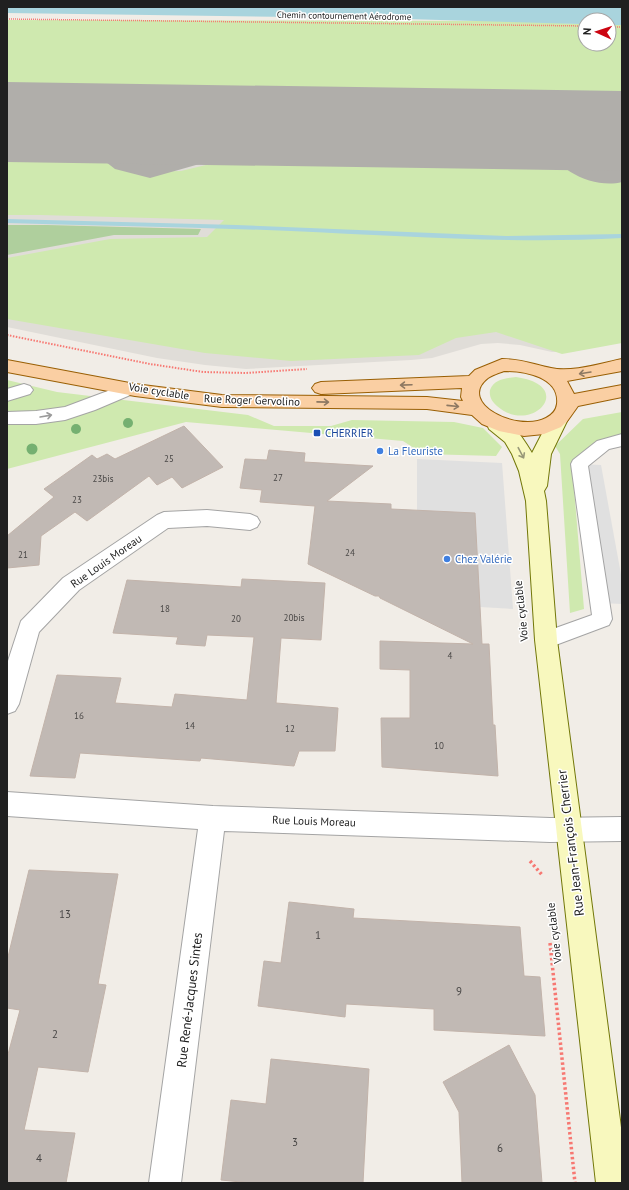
<svg xmlns="http://www.w3.org/2000/svg" width="629" height="1190" font-family="'PT Sans',sans-serif">
<style>
.airport{fill:#e0ddd8}
.grass{fill:#cfe9af}
.forest{fill:#afcf9d}
.parking{fill:#e0e0e0}
.water{fill:#a9d4dd}
.lines{fill:none;stroke-linecap:round;stroke-linejoin:round}
.stream{fill:#a9d4dd;fill-rule:evenodd}
.taxiway{fill:#b0aeaa;fill-rule:evenodd}
.runway{fill:#b0aeaa;fill-rule:evenodd}
.building{fill:#c1b9b4;stroke:#c2b3aa}
.lane-casing{stroke:#a4a4a4;stroke-width:2}
.street-casing{stroke:#a4a4a4;stroke-width:2}
.secondary-casing{stroke:#727708;stroke-width:2}
.primary-casing{stroke:#995f04;stroke-width:2}
.path-far2{stroke:#f77872;stroke-width:1.5;stroke-dasharray:1 1;stroke-linecap:butt}
.path-far1{stroke:#f77872;stroke-width:2;stroke-dasharray:1.5 1.5;stroke-linecap:butt}
.path{stroke:#f77872;stroke-width:3.5;stroke-dasharray:2.5 2.5;stroke-linecap:butt}
.lane{fill:#fff;fill-rule:evenodd}
.street{fill:#fff;fill-rule:evenodd}
.secondary{fill:#f8f8be;fill-rule:evenodd}
.primary{fill:#facfa3;fill-rule:evenodd}
.tree{fill:#75b071}
.oneway{stroke:#8d7862}
.oneway2{stroke:#9b9b9b}
.oneway3{stroke:#979777}
.transit-dot{fill:#1a4fb4;stroke:#fff;stroke-width:1.5}
.shop-dot{fill:#3f7fe0;stroke:#fff;stroke-width:1.5}
.labels{text-anchor:middle;stroke-width:3;stroke-linejoin:round;paint-order:stroke}
.far-street-label{font-size:9px;fill:#202020;stroke:#fff}
.number-label{font-size:9px;fill:#484645}
.street-label{font-size:11px;fill:#202020;stroke:#fff}
.transit-label{font-size:11px;fill:#164399;stroke:#fff;text-anchor:start}
.shop-label{font-size:11px;fill:#366cbe;stroke:#fff;text-anchor:start}
.near-number-label{font-size:11px;fill:#484645}
.near-street-label{font-size:13px;fill:#202020;stroke:#fff}
</style>
<rect width="100%" height="100%" fill="#f1ede7"/>
<!-- airport -->
<path class="airport" d="M7 21 585 44H609L622 28V342L570 352H552L520 345 498 343 481 344 432 358 411 360 246 369 205 365 157 358 7 327Z"/>
<!-- grass -->
<g class="grass">
<path d="M7 20 508 21 585 24V44H609V25H622V108L7 100Z"/>
<path d="M7 147H82L129 172 181 171 264 151 556 154 565 166 589 177 622 178V343L562 354 496 332 456 338 419 355 291 361 205 353 7 319V258L110 239 207 237 224 220 40 215H7Z"/>
<path d="M516 377C578 386 531 436 497 406 492 402 489 397 490 390 494 379 506 378 516 377Z"/>
<path d="M7 380 57 392 248 415 274 426H331L352 420 454 422 483 428 502 447 496 456 423 454 403 441 186 422 7 469Z"/>
<path d="M622 412V435L572 464 584 609 570 613 560 454 555 446 583 419Z"/>
</g>
<!-- forest -->
<path class="forest" d="M7 225H47L201 229 198 235H114L7 255Z"/>
<!-- parking -->
<g class="parking">
<path d="M417 459 502 463 513 609 480 607 417 510Z"/>
<path d="M579 464 601 465 622 580V604L602 603Z"/>
</g>
<!-- water -->
<path class="water" d="M7 7H622V25H609V20H585V24H581L370 18 7 13Z"/>
<g class="lines">
<!-- stream -->
<path class="stream" d="M7 219 236 225 506 236 622 234V238C512 244 402 236 291 231 197 227 102 226 7 223Z"/>
<!-- taxiway -->
<g class="taxiway">
<path d="M158 103 179 105 216 114 223 124 276 110 295 115 303 126 295 137 150 178 115 169 106 162 95 146C95 139 98 135 102 129 115 110 137 106 158 103ZM157 135 178 136 149 143 150 140Z"/>
<path d="M602 108 622 110V142L602 141 603 144 612 150 622 148V182C595 189 552 171 548 140 562 115 574 111 602 108Z"/>
</g>
<!-- runway -->
<path class="runway" d="M7 82 622 91V171L7 162Z"/>
</g>
<!-- building -->
<g class="building">
<path d="M184 426 223 467 182 488 172 477 157 485 149 476 87 521 75 512 41 536 39 565 7 568V536L54 497 44 489 92 455 97 459 107 454 115 459Z"/>
<path d="M269 450 305 453 304 462 373 466 327 501 391 504V509L475 513 482 644H489L493 725H495L498 776 382 767 381 718H410V670L380 669V641L473 644 380 598 379 596H375L308 564 315 506 260 502 262 490 240 488 245 459 267 460Z"/>
<path d="M242 579 325 583 321 640 281 638 276 703 338 708 335 751H299L294 766 201 758 200 761 80 753 75 778 30 776 57 675 121 678 115 703 172 707 175 694 247 700 254 637 207 635 205 646 176 644 178 637 113 633 127 580 241 587Z"/>
<path d="M29 870 118 874 98 984 106 985 88 1072 38 1067 24 1130 75 1133 66 1183H7V1058L20 1010 7 1008V961Z"/>
<path d="M289 902 354 909 353 918 520 927 524 976 540 977 545 1036 434 1030V1009L346 1004 345 1017 258 1006 264 961 281 963Z"/>
<path d="M509 1045 535 1095 542 1183H462L459 1112 443 1082Z"/>
<path d="M271 1059 369 1069 363 1183H251L221 1180 231 1100 266 1104Z"/>
</g>
<g class="lines">
<defs>
<path id="lane" d="M622 434V446L609 449 588 466 612 619 609 625 553 646 546 648 539 646 536 640 539 634 592 615 571 464 573 460 597 441Z"/>
<g id="street">
<path d="M129 383 135 385 138 389 135 393 95 410 65 420 36 424H7V412L36 411 65 407Z"/>
<path d="M24 384 30 386 33 390 30 394 7 401V389Z"/>
<path d="M207 510 250 514 257 517 260 522 257 527 250 530 207 526 168 528 79 590 39 632 19 704 15 711 7 714V664L21 621 63 578 157 515 164 512Z"/>
<path d="M7 792 213 806 550 818 622 817V841L550 842 224 831 181 1183H149L198 829 7 816Z"/>
</g>
<path id="secondary" d="M559 413 566 414 568 419 551 454 547 486 544 491 546 501 557 640 622 1135V1183H596L535 640 526 501 519 471 512 454 505 442 489 429 487 424 489 419C509 414 523 438 532 453L552 414Z"/>
<path id="primary" d="M502 359C522 359 532 364 551 368 571 373 602 363 622 359V371L567 381 574 394 622 385V397L578 406 568 420 561 427 544 434 524 436 499 431 482 424 472 415 427 409 222 407 135 396 7 372V360L135 384 222 395 427 397 463 401 461 397 462 388 321 394 315 392 312 388 315 384 321 382 469 376 475 370ZM504 371C525 371 560 377 557 404 556 411 552 415 546 418 518 433 456 403 488 378 492 375 499 373 504 371Z"/>
</defs>
<!-- lane casing -->
<use href="#lane" class="lane-casing"/>
<!-- street casing -->
<use href="#street" class="street-casing"/>
<!-- secondary casing -->
<use href="#secondary" class="secondary-casing"/>
<!-- primary casing -->
<use href="#primary" class="primary-casing"/>
<!-- path-far2 -->
<g class="path-far2">
<path d="M7 19 585 26"/>
<path d="M609 27H622"/>
</g>
<!-- path-far1 -->
<path class="path-far1" d="M7 335 150 364 203 372 246 373 307 369"/>
<!-- path -->
<g class="path">
<path d="M530 861 543 876"/>
<path d="M550 943 575 1183"/>
</g>
<!-- lane -->
<use href="#lane" class="lane"/>
<!-- street -->
<use href="#street" class="street"/>
<!-- secondary -->
<use href="#secondary" class="secondary"/>
<!-- primary -->
<use href="#primary" class="primary"/>
</g>
<!-- trees -->
<g class="tree">
<circle cx="128" cy="423" r="5"/>
<circle cx="76" cy="429" r="5"/>
<circle cx="32" cy="449" r="5.5"/>
</g>
<!-- one-way arrows -->
<defs><path id="oneway-shaft" d="M-6 0H5M1.5-3L5.5 0L1.5 3" fill="none" stroke-width="1.6" stroke-linecap="round" stroke-linejoin="round"/></defs>
<g class="oneway">
<use href="#oneway-shaft" transform="translate(585 373) rotate(171)"/>
<use href="#oneway-shaft" transform="translate(406 385) rotate(178)"/>
<use href="#oneway-shaft" transform="translate(323 402) rotate(1)"/>
<use href="#oneway-shaft" transform="translate(453 406) rotate(6)"/>
</g>
<use class="oneway2" href="#oneway-shaft" transform="translate(46 416) rotate(-10)"/>
<use class="oneway3" href="#oneway-shaft" transform="translate(521 453) rotate(62)"/>
<!-- markers -->
<rect class="transit-dot" x="313" y="429" width="8" height="8" rx="2"/>
<g class="shop-dot">
<circle cx="380" cy="451" r="4"/>
<circle cx="447" cy="559" r="4"/>
</g>
<g class="labels">
<!-- far-street labels -->
<g class="far-street-label">
<text transform="translate(344 16) rotate(1)" y="3">Chemin contournement Aérodrome</text>
</g>
<!-- number labels -->
<g class="number-label">
<text x="169" y="462">25</text>
<text x="278" y="481">27</text>
<text x="103" y="482">23bis</text>
<text x="77" y="503">23</text>
<text x="350" y="556">24</text>
<text x="23" y="558">21</text>
<text x="165" y="612">18</text>
<text x="294" y="621">20bis</text>
<text x="236" y="622">20</text>
<text x="450" y="659">4</text>
<text x="79" y="719">16</text>
<text x="190" y="729">14</text>
<text x="290" y="732">12</text>
<text x="439" y="749">10</text>
</g>
<!-- street labels -->
<g class="street-label">
<text transform="translate(159 391) rotate(9)" y="4">Voie cyclable</text>
<text transform="translate(252 400) rotate(2)" y="4">Rue Roger Gervolino</text>
<text transform="translate(106 561) rotate(-35)" y="4">Rue Louis Moreau</text>
<text transform="translate(521 611) rotate(-96)" y="4">Voie cyclable</text>
<text transform="translate(314 821) rotate(2)" y="4">Rue Louis Moreau</text>
<text transform="translate(554 933) rotate(-97)" y="4">Voie cyclable</text>
</g>
<!-- transit labels -->
<g class="transit-label">
<text x="325" y="437">CHERRIER</text>
</g>
<!-- shop labels -->
<g class="shop-label">
<text x="388" y="455">La Fleuriste</text>
<text x="455" y="563">Chez Valérie</text>
</g>
<!-- near-number labels -->
<g class="near-number-label">
<text x="65" y="918">13</text>
<text x="318" y="939">1</text>
<text x="459" y="995">9</text>
<text x="55" y="1038">2</text>
<text x="295" y="1146">3</text>
<text x="500" y="1152">6</text>
<text x="39" y="1162">4</text>
</g>
<!-- near-street labels -->
<g class="near-street-label">
<text transform="translate(570 843) rotate(-97)" y="5">Rue Jean-François Cherrier</text>
<text transform="translate(189 1000) rotate(-83)" y="5">Rue René-Jacques Sintes</text>
</g>
</g>
<!-- border -->
<rect width="629" height="1190" fill="none" stroke="#202020" stroke-width="16"/>
<!-- north arrow -->
<g transform="translate(597 32) rotate(273)"><circle r="19" fill="#ffffff" stroke="#a6a6a6"/>
<path d="M0-3L7 15L0 10L-7 15Z" fill="#cc0511"/>
<text y="-6" font-size="11" font-weight="bold" text-anchor="middle" fill="#202020">N</text>
</g>
</svg>
